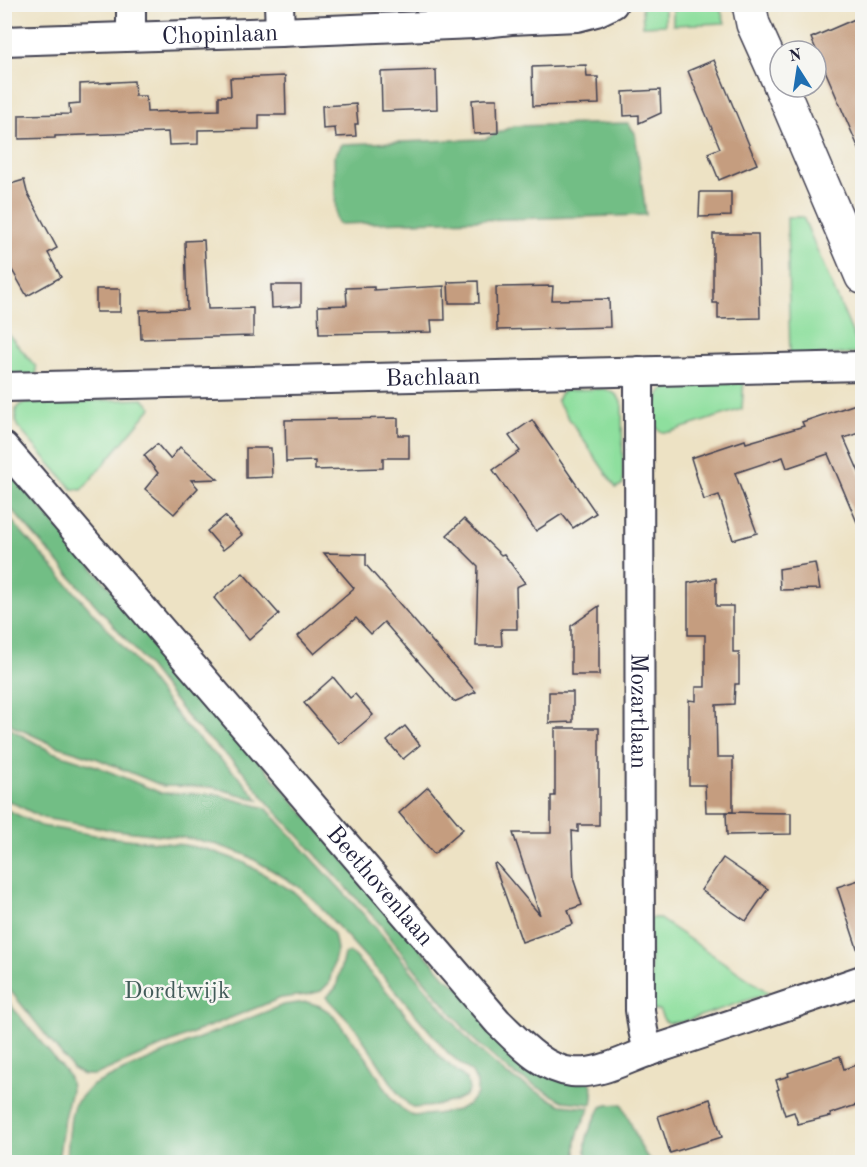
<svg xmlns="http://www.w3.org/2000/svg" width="867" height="1167" font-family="'Old Standard TT',serif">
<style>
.green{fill:#8edf9e;stroke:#58806c;stroke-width:1.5}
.forest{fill:#72be85;stroke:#4a7060;stroke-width:1.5}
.building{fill:#c59d7f}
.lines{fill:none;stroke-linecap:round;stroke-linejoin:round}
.street-casing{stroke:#403f50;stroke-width:32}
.secondary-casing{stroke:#403f50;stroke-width:36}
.street{stroke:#fff;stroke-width:28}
.secondary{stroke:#fff;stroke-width:33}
.labels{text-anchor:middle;stroke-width:5;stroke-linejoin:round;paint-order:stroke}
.street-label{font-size:24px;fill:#22223b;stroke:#f6f6f2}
.park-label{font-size:24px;fill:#425b59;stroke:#f6f6f2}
</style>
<rect width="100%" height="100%" fill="#f6f6f2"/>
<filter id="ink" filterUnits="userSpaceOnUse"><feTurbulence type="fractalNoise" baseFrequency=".0167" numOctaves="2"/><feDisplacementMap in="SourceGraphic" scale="12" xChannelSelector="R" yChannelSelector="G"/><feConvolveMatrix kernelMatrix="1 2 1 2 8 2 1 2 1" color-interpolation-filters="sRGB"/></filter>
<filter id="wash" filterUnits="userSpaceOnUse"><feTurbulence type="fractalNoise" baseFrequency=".008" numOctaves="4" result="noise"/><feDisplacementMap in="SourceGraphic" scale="24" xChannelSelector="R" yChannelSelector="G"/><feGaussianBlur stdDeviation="1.35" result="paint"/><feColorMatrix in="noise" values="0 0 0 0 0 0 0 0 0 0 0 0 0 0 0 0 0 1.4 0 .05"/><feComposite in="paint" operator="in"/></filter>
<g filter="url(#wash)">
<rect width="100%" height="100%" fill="#ede2c4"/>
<!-- green -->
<g class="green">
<path d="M642 5H665V25L643 26Z"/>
<path d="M673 5H719L725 23 673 25Z"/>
<path d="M787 217H803L861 353 790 357Z"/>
<path d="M4 329 36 367V376H5Z"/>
<path d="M744 379 742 409 670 432H662L655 427C656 408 651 391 673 386V381Z"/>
<path d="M604 389C614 392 619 395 622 405L623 484 616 488 557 401 560 394 565 390Z"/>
<path d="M143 399 152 407 82 490 72 489 17 426 16 421V409L21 404 25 403Z"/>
<path d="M650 918H658L769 993 682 1022 668 1023 664 1020 659 1010H651Z"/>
</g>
<!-- forest -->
<g class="forest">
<path d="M628 123 635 133 646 215 339 224 336 219 334 157 342 144 485 139 513 126Z"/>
<path d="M4 465 445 977 589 1080C594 1089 594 1094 592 1104L563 1101 510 1072 473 1039 406 958 381 925 269 804 243 771 191 722 138 653 5 502Z"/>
<path d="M4 512 132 657 186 727 238 776 259 800 213 787 163 786 98 759 54 745 15 727 5 719Z"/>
<path d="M5 726 52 752 96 766 161 793 214 794 266 808 377 929 470 1042 507 1075 561 1105 590 1108C581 1126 571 1141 578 1162H66L71 1117 74 1105 91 1086 123 1071 197 1039 283 1005 307 1002 320 1006 331 1013 366 1057 392 1099 404 1111 413 1116 436 1114 457 1110 469 1104 477 1094V1083L472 1073 448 1053 389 983 314 900 298 886 270 869 246 855 212 843 187 838 107 829 43 818 5 799Z"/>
<path d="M5 809 41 826 107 837 184 845 209 850 243 862 294 892 308 905 334 934 337 949 329 983 321 991 306 995 281 998 195 1032 95 1075H83L73 1069 5 984Z"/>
<path d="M348 953 352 954 384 988 442 1059 465 1078 468 1083 469 1091 465 1096 454 1101 434 1106 414 1108 408 1104 398 1093 357 1030 326 997 336 988 344 954Z"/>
<path d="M4 997 67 1074 70 1081 71 1090 64 1118 58 1162H5Z"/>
<path d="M622 1104 643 1151 651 1162H588C581 1140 591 1127 601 1107L608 1105Z"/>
</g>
<g id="blocks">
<!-- building -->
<g class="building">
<path d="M862 16V156L811 38Z"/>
<path d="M714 60 757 164 719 180 708 153 720 148 688 71Z"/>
<path d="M586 65 587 77H598L599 104 533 106 532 67Z"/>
<path d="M436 70 437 109 382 111 381 72Z"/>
<path d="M285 76 286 115H259V129L198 130V144L169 145 168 132 55 136V138L19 139V115L70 114 69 104 80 103V84L134 81 135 96H146L147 112 219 110V96H231L230 78Z"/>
<path d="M660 90 661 113 639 123V115L624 116 623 92Z"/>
<path d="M484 99H497L498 133 474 134 472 100Z"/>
<path d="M356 104 358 124H355L356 136 336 137 335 128 323 129 322 106Z"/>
<path d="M24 180 27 192 57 248 48 253 61 277 27 296 4 256V186Z"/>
<path d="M700 192H731V216L699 217Z"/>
<path d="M713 234H758L760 318 718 319V303H713Z"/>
<path d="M204 240 208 309 253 308V336L141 339 140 310 187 309 185 241Z"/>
<path d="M478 281 479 303H449L448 282Z"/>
<path d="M271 285H301V306L272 308Z"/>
<path d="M444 286 445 320H431L432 332 319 334 318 306 347 305 346 288 374 287V290Z"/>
<path d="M553 286 552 300 609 299 610 327 497 330 496 287Z"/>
<rect x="96" y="289" width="24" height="23"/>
<path d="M856 404 862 423V432L844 438 862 479V534L828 454 787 468 783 457 735 473 757 533 733 540 719 495 704 500 691 458 745 440 746 443 804 426 802 422Z"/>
<path d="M398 418V435H409V458H383V468L315 470V461L286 462 285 420Z"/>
<path d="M532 420 596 513 573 528 562 514 536 531 493 470 520 451 509 436Z"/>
<path d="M157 444 170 459 180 447 218 479 191 480 198 488 174 514 145 489 158 473 144 455Z"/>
<path d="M246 448H271L272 477 246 478Z"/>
<path d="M225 516 242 535 223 550 207 531Z"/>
<path d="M464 519 501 555 504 554 525 583 516 587 517 629H501L502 646H476L478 566 447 535Z"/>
<path d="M324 553 366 554V565L476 692 454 702 384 622 371 634 356 618 314 654 298 636 354 588Z"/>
<path d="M815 563 820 589 780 590 779 569Z"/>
<path d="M243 573 279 614 249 640 214 598Z"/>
<path d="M716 578V606H733V652H739V684H735L734 704 716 705 717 757H733V812H706L705 785H689V700L696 701V687H705V635H688V583Z"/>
<path d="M599 606V675H571V626Z"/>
<path d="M333 677 350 698 355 694 373 715 339 744 304 703Z"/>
<path d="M549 692H573V722L549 723Z"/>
<path d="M405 726 420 745 403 759 387 741Z"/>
<path d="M555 728H599V825H578V832L572 831 574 881 582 905 568 910 573 924 522 942 494 864 496 863 540 915 513 833H551V796H555Z"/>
<path d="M428 787 463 829 434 854 399 813Z"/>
<path d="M726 812 791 813V834L727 835Z"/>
<path d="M723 858 768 889 746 921 701 890Z"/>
<path d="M862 879V951H858L837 887Z"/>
<path d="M840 1056 844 1069 862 1063V1103L830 1114 831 1116 798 1124 794 1112 785 1115 777 1090 779 1089 776 1080 789 1076 788 1073Z"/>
<path d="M710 1099 722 1137 670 1153 658 1116Z"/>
</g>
</g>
</g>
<g filter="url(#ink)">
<use href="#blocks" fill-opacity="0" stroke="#403f50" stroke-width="1.5"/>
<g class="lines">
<defs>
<g id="street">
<path d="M279 4 280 32"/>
<path d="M131 36V4"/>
<path id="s1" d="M4 41 280 32 474 24 511 20 577 17 596 12 613 4"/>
<path id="s2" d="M639 371 640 1010 643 1030 648 1052"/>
<path id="s3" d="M4 387 862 366"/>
<path id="s4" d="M4 447 498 1022C518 1041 542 1069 572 1072 599 1075 626 1059 650 1051 721 1028 792 1004 862 980"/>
</g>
<g id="secondary">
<path d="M749 4 753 24 780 84"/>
<path d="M781 87 862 277"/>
</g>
</defs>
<!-- street casing -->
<use href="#street" class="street-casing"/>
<!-- secondary casing -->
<use href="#secondary" class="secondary-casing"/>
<!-- street -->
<use href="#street" class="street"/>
<!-- secondary -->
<use href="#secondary" class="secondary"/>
</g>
</g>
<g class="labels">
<!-- street labels -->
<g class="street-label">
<text dy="8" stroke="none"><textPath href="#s1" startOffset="216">Chopinlaan</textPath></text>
<text dy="8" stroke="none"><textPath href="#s3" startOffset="429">Bachlaan</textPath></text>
<text dy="8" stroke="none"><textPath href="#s2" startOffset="340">Mozartlaan</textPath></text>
<text dy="8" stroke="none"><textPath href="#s4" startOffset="578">Beethovenlaan</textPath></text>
</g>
<!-- park labels -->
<g class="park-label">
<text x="177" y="998">Dordtwijk</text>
</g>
</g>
<!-- margin -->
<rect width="867" height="1167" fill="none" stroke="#f6f6f2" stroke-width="24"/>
<!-- north arrow -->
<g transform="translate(798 69) rotate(348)"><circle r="28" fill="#f6f6f2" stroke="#a1a1a9" stroke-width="1.5"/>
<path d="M0-4.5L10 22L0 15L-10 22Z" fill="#1f6fb2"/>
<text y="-9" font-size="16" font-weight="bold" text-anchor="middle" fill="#22223b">N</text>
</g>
</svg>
